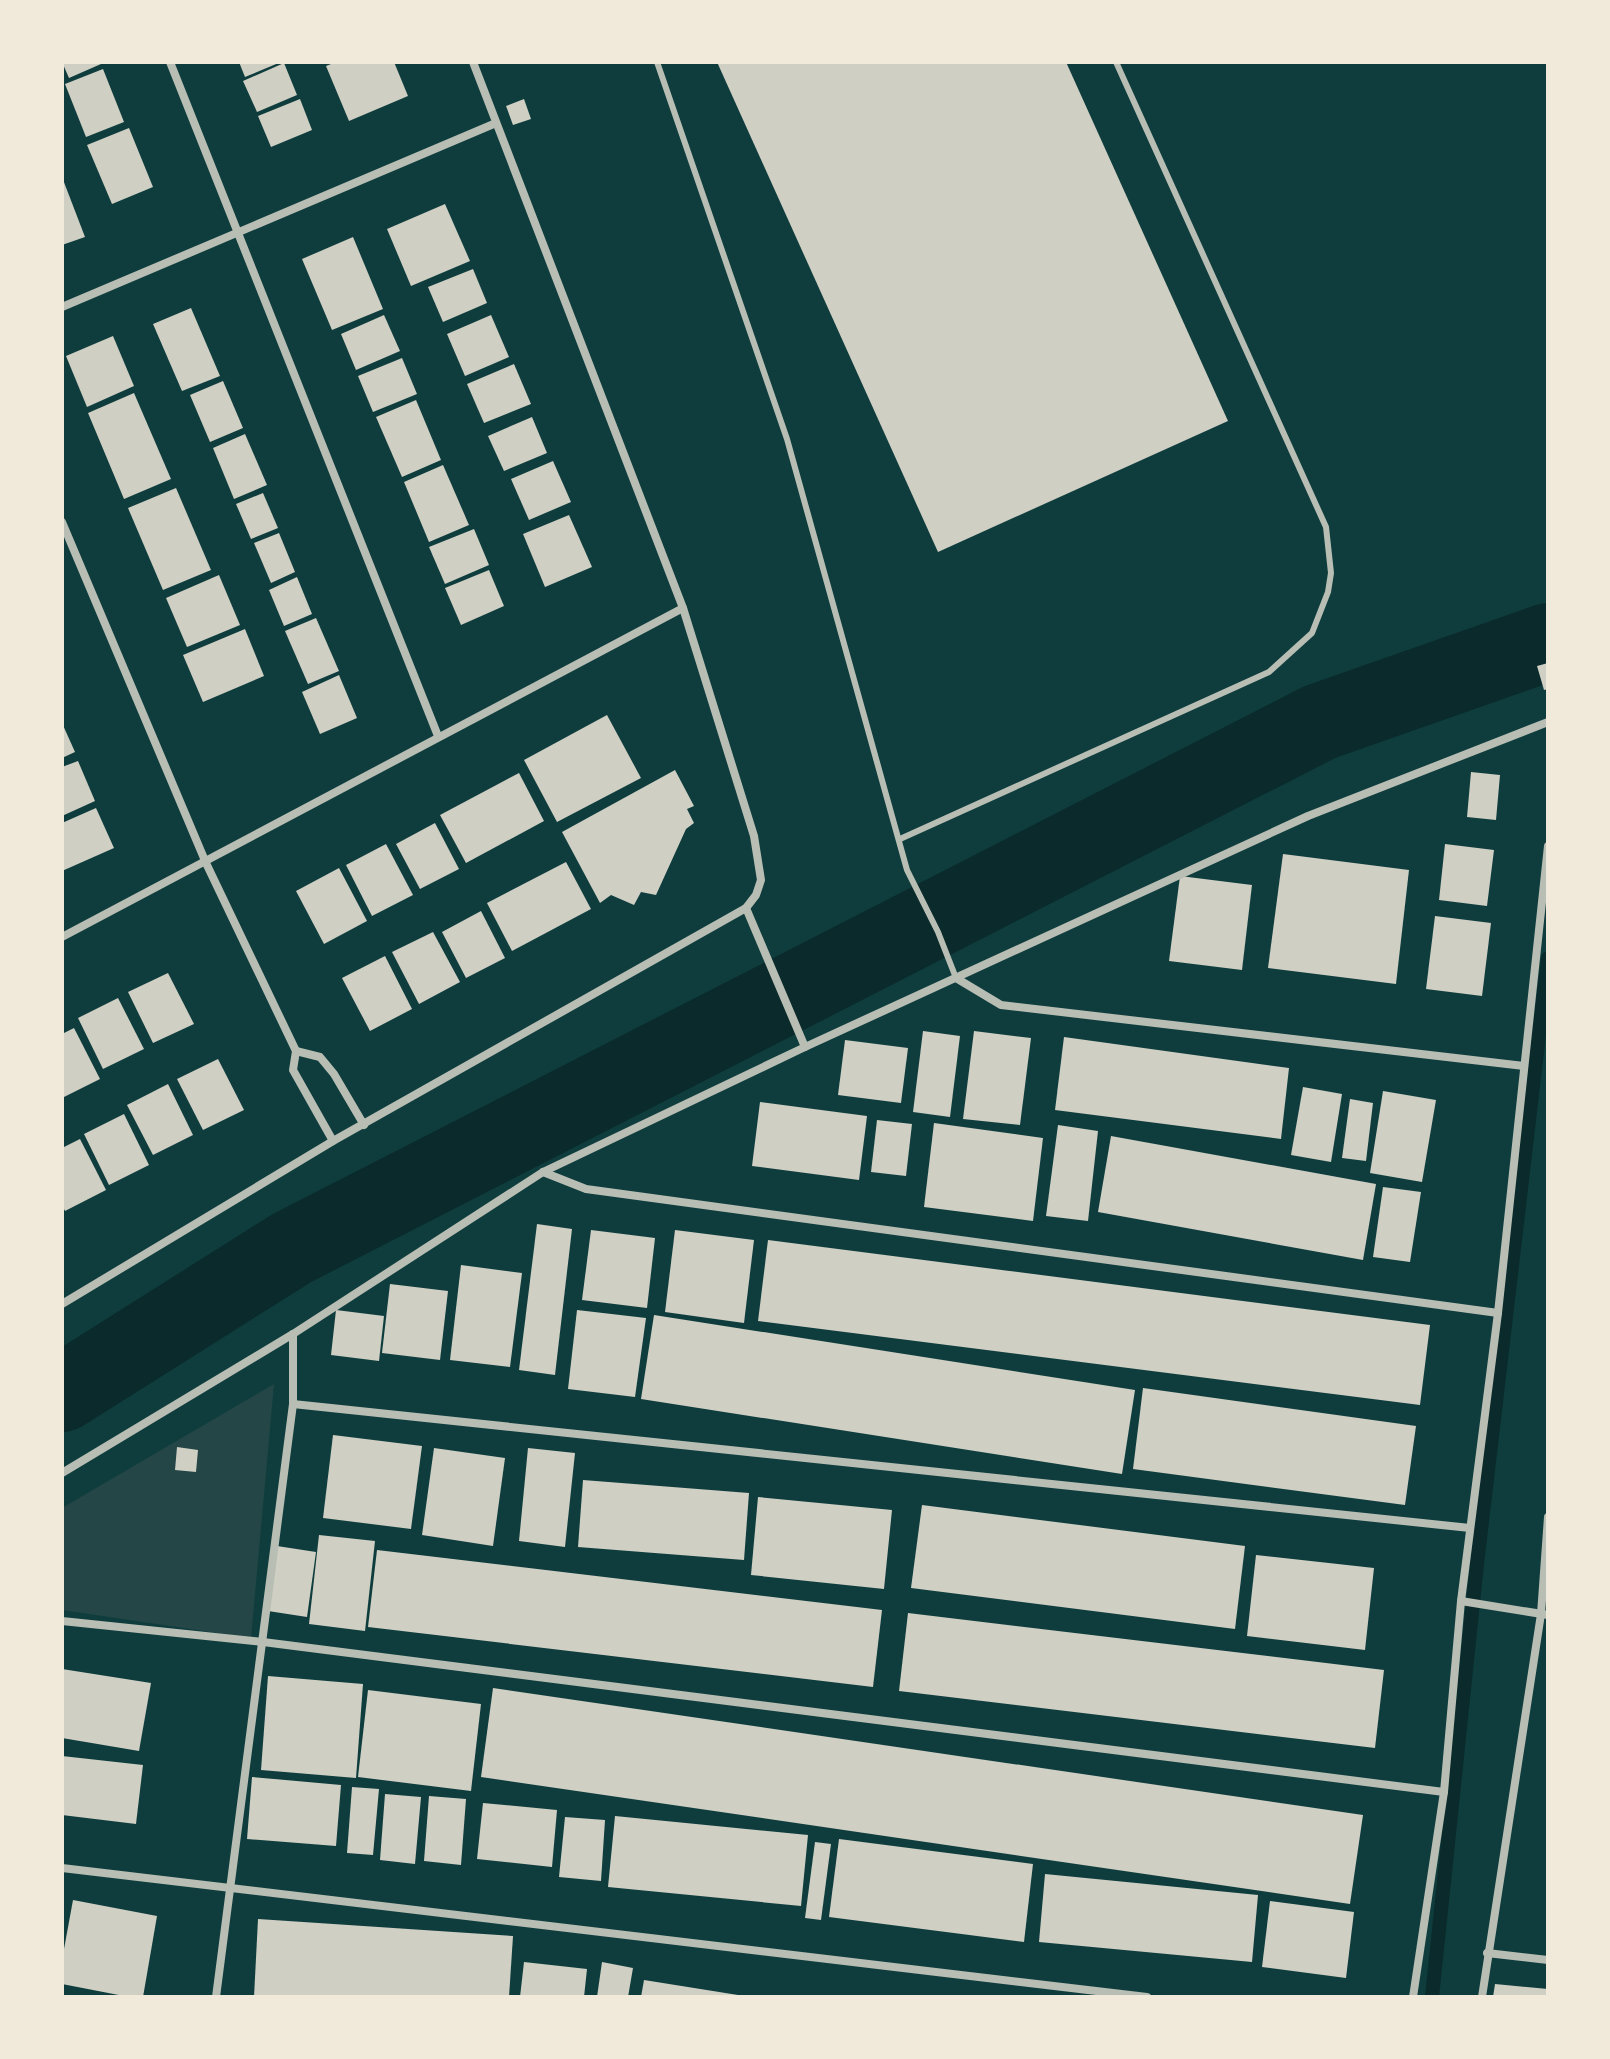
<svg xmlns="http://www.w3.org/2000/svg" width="1610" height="2059" font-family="Rubik,sans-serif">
  <rect width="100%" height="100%" fill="#0f3d3e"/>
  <path fill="#244646" d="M 274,1384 L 251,1638 L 62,1610 L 62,1508 Z"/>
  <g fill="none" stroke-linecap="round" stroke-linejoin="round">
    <path stroke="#0a2a2b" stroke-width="14" d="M 1432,1997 L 1477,1564 L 1548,958"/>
    <path stroke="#0a2a2b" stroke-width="78" d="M 62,1393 L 292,1248 L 1320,722 L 1548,642"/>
  </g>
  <g fill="#cfcfc3">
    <path d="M 62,62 L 100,62 L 101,64 L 69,78 Z"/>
    <path d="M 239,62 L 281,62 L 245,77 Z"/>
    <path d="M 336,62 L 394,62 L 408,96 L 349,121 L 326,66 Z"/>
    <path d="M 717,62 L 1066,62 L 1228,421 L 938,552 Z"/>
    <path d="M 284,63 L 297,95 L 257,112 L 243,81 Z"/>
    <path d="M 103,69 L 124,122 L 86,137 L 65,84 Z"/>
    <path d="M 300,99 L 312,130 L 271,147 L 258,116 Z"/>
    <path d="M 524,99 L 531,119 L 513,125 L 506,106 Z"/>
    <path d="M 129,128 L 153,187 L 112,204 L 87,145 Z"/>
    <path d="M 62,177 L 85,237 L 62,245 Z"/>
    <path d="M 445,204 L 470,261 L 411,286 L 387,229 Z"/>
    <path d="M 353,237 L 383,309 L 332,330 L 302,259 Z"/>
    <path d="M 473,269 L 487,303 L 443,322 L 428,287 Z"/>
    <path d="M 191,308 L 220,376 L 182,391 L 153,324 Z"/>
    <path d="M 384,315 L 400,351 L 356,370 L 341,334 Z"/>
    <path d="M 491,315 L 509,357 L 465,376 L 447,334 Z"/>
    <path d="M 113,336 L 134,386 L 87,407 L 66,356 Z"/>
    <path d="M 402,358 L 417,394 L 373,412 L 358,376 Z"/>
    <path d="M 514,364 L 531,404 L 484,423 L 467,384 Z"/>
    <path d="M 223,381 L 243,428 L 210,442 L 190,395 Z"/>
    <path d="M 134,393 L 171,479 L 124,499 L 88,413 Z"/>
    <path d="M 416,400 L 441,460 L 402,477 L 376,417 Z"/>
    <path d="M 532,417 L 547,453 L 504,471 L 488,436 Z"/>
    <path d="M 245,434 L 267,485 L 234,499 L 213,448 Z"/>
    <path d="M 553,461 L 571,502 L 529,520 L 511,479 Z"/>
    <path d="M 443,465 L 469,525 L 429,542 L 404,482 Z"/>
    <path d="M 176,488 L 211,570 L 163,590 L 128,508 Z"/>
    <path d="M 263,493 L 278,528 L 251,539 L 236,504 Z"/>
    <path d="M 569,515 L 592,567 L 545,587 L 523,534 Z"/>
    <path d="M 474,529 L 489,565 L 445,584 L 429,547 Z"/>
    <path d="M 279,533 L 295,572 L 271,583 L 254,543 Z"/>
    <path d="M 489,570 L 504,606 L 461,625 L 445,588 Z"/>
    <path d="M 219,575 L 240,625 L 187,647 L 166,598 Z"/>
    <path d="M 297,577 L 312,614 L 284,626 L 269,590 Z"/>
    <path d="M 316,618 L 339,671 L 308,684 L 285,631 Z"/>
    <path d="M 245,629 L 264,676 L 203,702 L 183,655 Z"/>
    <path d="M 1548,663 L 1548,689 L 1544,690 L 1537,666 Z"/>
    <path d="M 339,675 L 357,718 L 320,734 L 302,692 Z"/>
    <path d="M 607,715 L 641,778 L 557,822 L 524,760 Z"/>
    <path d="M 62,723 L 75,752 L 62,758 Z"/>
    <path d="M 78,761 L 95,801 L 62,816 L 62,767 Z"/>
    <path d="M 675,770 L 694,806 L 687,809 L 694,823 L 686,829 L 656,895 L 641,892 L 634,905 L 611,895 L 600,903 L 562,832 Z"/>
    <path d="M 1471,772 L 1500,775 L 1496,820 L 1467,817 Z"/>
    <path d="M 519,773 L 544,821 L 466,863 L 440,815 Z"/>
    <path d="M 96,808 L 114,848 L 62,871 L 62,823 Z"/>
    <path d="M 435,823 L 459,869 L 420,889 L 396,844 Z"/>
    <path d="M 386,844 L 413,895 L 372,916 L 346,865 Z"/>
    <path d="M 1445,844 L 1494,850 L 1487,906 L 1439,900 Z"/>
    <path d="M 1283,854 L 1409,870 L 1396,984 L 1268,968 Z"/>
    <path d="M 566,862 L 591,909 L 512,951 L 487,903 Z"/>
    <path d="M 339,868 L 367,921 L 324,944 L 296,891 Z"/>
    <path d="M 1180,876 L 1252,885 L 1242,970 L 1169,961 Z"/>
    <path d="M 481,911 L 505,958 L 466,978 L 442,932 Z"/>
    <path d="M 1435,916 L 1491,923 L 1482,996 L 1426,989 Z"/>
    <path d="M 433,932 L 460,982 L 419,1004 L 392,952 Z"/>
    <path d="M 385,956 L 412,1009 L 370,1031 L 342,978 Z"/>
    <path d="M 168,973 L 194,1024 L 153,1043 L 128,992 Z"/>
    <path d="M 118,998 L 144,1049 L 103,1069 L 78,1018 Z"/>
    <path d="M 74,1028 L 100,1079 L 62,1098 L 62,1034 Z"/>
    <path d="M 923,1031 L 960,1036 L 950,1117 L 913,1112 Z"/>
    <path d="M 974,1031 L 1031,1038 L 1020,1125 L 963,1119 Z"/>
    <path d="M 1064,1037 L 1289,1068 L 1281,1139 L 1055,1110 Z"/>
    <path d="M 845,1040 L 908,1048 L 901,1103 L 838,1095 Z"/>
    <path d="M 218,1059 L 244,1110 L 203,1130 L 177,1079 Z"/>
    <path d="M 168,1084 L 193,1135 L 153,1155 L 127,1105 Z"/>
    <path d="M 1303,1087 L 1342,1094 L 1331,1162 L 1291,1155 Z"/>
    <path d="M 1383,1091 L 1436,1100 L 1422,1182 L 1370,1173 Z"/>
    <path d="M 1350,1099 L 1373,1103 L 1366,1161 L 1342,1158 Z"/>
    <path d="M 760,1102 L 867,1116 L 859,1180 L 752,1166 Z"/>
    <path d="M 124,1114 L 149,1165 L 109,1185 L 84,1134 Z"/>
    <path d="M 877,1120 L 912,1124 L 906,1176 L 871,1172 Z"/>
    <path d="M 934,1123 L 1043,1138 L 1033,1221 L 924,1207 Z"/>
    <path d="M 1058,1125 L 1098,1131 L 1088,1221 L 1046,1216 Z"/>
    <path d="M 1111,1136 L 1376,1184 L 1363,1260 L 1098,1212 Z"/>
    <path d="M 80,1139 L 106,1190 L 65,1211 L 62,1205 L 62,1148 Z"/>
    <path d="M 1383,1187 L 1421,1192 L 1410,1262 L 1373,1257 Z"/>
    <path d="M 537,1224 L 572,1229 L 555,1375 L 519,1370 Z"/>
    <path d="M 591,1230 L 655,1238 L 647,1308 L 582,1300 Z"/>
    <path d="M 675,1230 L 754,1240 L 744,1323 L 665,1312 Z"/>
    <path d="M 768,1240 L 1430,1325 L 1420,1405 L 758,1321 Z"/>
    <path d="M 461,1265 L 522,1273 L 510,1367 L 450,1360 Z"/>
    <path d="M 390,1284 L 448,1291 L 440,1360 L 382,1353 Z"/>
    <path d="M 336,1310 L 384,1316 L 379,1361 L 331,1355 Z"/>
    <path d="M 577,1310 L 646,1318 L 635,1397 L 568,1389 Z"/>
    <path d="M 654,1315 L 1135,1390 L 1122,1474 L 641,1399 Z"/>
    <path d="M 1143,1388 L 1416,1426 L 1405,1505 L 1133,1469 Z"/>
    <path d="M 333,1435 L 422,1446 L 411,1529 L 323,1518 Z"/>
    <path d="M 177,1447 L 198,1450 L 196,1472 L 175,1470 Z"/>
    <path d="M 434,1448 L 505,1458 L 493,1546 L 422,1535 Z"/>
    <path d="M 528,1448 L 575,1453 L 565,1547 L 519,1541 Z"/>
    <path d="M 583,1480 L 749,1493 L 744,1560 L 578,1547 Z"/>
    <path d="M 758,1497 L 892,1510 L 884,1589 L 751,1575 Z"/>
    <path d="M 922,1505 L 1245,1546 L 1235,1629 L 911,1588 Z"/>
    <path d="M 319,1535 L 375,1541 L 365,1631 L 309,1624 Z"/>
    <path d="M 277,1546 L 316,1552 L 307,1617 L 268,1611 Z"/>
    <path d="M 377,1550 L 882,1610 L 873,1687 L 368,1627 Z"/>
    <path d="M 1256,1555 L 1374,1568 L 1365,1650 L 1247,1636 Z"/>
    <path d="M 908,1613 L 1384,1670 L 1375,1748 L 899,1691 Z"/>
    <path d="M 62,1669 L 151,1683 L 139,1751 L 62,1738 Z"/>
    <path d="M 268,1676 L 363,1684 L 356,1778 L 261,1770 Z"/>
    <path d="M 493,1688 L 1363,1815 L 1350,1904 L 481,1777 Z"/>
    <path d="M 368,1690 L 481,1704 L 471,1791 L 358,1777 Z"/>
    <path d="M 62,1756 L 143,1765 L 136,1824 L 62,1815 Z"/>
    <path d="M 252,1777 L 341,1785 L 336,1846 L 247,1839 Z"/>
    <path d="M 352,1787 L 379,1789 L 373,1855 L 347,1853 Z"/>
    <path d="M 385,1794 L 421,1797 L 415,1864 L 380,1860 Z"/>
    <path d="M 429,1796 L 466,1799 L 461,1865 L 424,1861 Z"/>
    <path d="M 483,1803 L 557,1810 L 552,1867 L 477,1859 Z"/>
    <path d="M 615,1816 L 808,1835 L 801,1906 L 608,1887 Z"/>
    <path d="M 565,1817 L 605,1820 L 601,1881 L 559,1877 Z"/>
    <path d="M 839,1839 L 1033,1864 L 1024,1942 L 829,1917 Z"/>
    <path d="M 815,1842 L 831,1844 L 821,1920 L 805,1918 Z"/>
    <path d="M 1045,1874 L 1258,1895 L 1252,1962 L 1039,1942 Z"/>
    <path d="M 73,1900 L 157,1916 L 143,1997 L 129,1997 L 62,1984 L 62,1960 Z"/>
    <path d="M 1270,1901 L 1354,1912 L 1346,1978 L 1262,1967 Z"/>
    <path d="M 258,1919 L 513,1936 L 509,1997 L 254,1997 Z"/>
    <path d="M 524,1962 L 587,1969 L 584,1997 L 520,1997 Z"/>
    <path d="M 602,1962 L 633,1968 L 628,1997 L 597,1997 Z"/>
    <path d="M 644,1980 L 738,1995 L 737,1997 L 641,1997 Z"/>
    <path d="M 1495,1984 L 1548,1989 L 1548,1997 L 1493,1997 Z"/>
  </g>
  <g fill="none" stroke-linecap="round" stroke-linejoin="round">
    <g stroke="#b8beb3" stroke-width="6">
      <path d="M 657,62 L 787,439 L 907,870 L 938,932 L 956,978"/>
      <path d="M 900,839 L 1269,672 L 1312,633 L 1328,592 L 1331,573 L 1326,527 L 1116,62"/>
    </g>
    <g stroke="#b8beb3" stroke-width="8">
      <path d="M 170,62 L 438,736"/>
      <path d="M 62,307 L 496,123"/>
      <path d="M 62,522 L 206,863 L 296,1051 L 293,1070 L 333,1141"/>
      <path d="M 746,908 L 805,1047"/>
      <path d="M 62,937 L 683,608"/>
      <path d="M 956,978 L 1001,1005 L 1524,1066"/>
      <path d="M 296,1051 L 320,1057 L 334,1074 L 364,1125"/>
      <path d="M 543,1172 L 586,1189 L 1498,1313"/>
      <path d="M 62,1304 L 333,1141 L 746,908 L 756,895 L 761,880 L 754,836 L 683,608 L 473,62"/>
      <path d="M 293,1404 L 1470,1528"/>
      <path d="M 62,1473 L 293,1334 L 543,1172 L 805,1047 L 1308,816 L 1548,722"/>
      <path d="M 1461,1601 L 1548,1615"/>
      <path d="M 62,1621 L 263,1642 L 1444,1792"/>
      <path d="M 62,1868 L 1147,1997"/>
      <path d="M 1487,1953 L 1548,1960"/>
      <path d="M 216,1997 L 293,1404 L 293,1334"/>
      <path d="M 1413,1997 L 1444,1792 L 1461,1601 L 1498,1313 L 1548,846"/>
      <path d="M 1482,1997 L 1541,1614 L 1548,1517"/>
    </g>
  </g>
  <rect width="1610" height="2059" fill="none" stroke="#f1e9da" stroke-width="128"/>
</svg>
